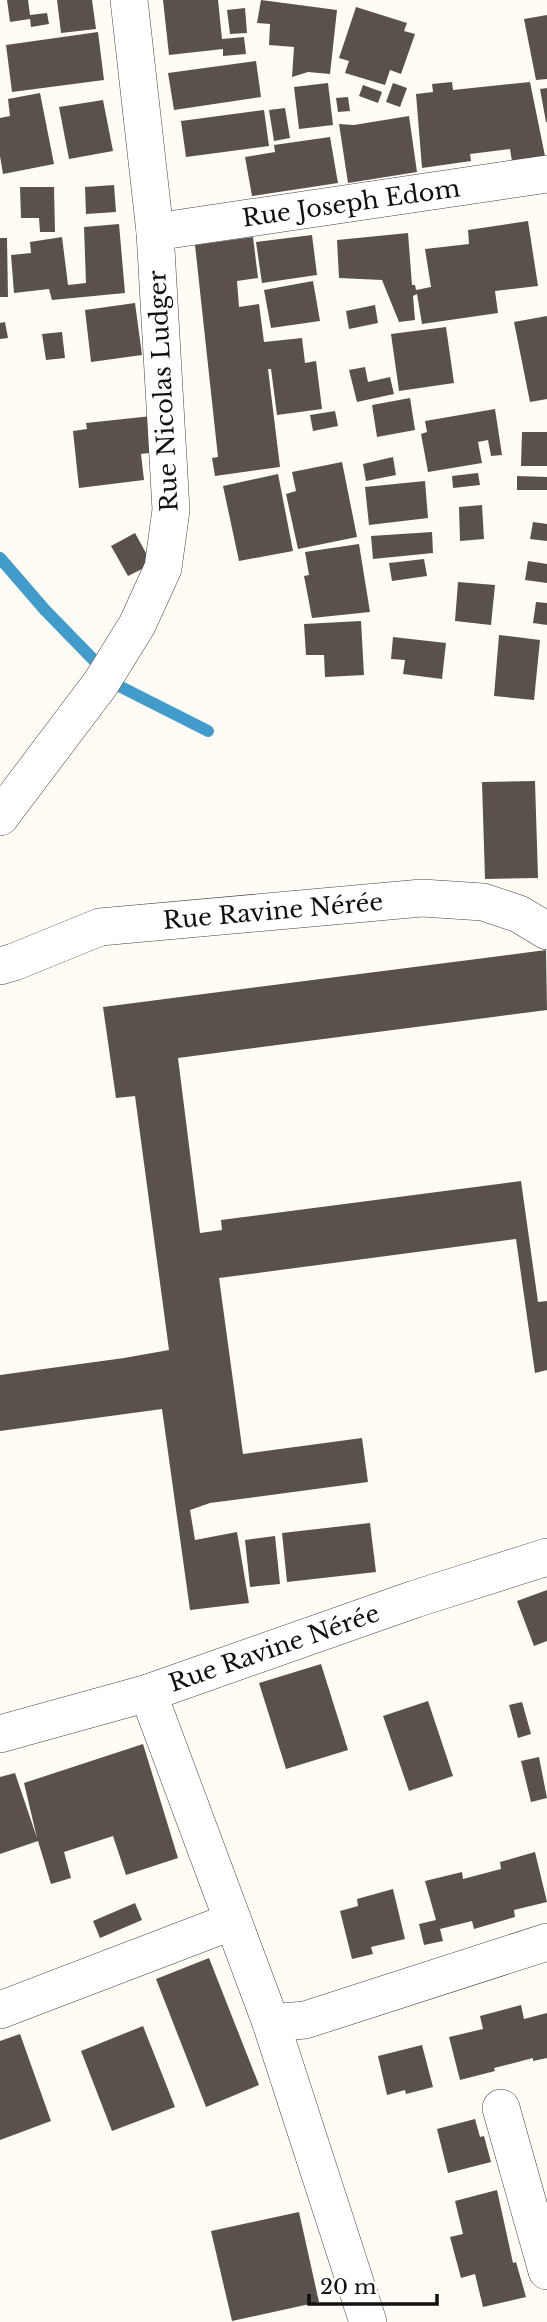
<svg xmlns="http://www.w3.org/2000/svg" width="547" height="2322" font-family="'Libre Baskerville',serif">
  <rect width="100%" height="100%" fill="#fffcf5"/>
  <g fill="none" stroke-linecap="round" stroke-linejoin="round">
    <path stroke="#419ccc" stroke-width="12" d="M 0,558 L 45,610 L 119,686 L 208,731"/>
  </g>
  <g fill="#5a514d">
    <path d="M 7,0 L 28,0 L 30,15 L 47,13 L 49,24 L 31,27 L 30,19 L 10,22 Z"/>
    <path d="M 57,0 L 92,0 L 96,29 L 61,33 Z"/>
    <path d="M 163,0 L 218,0 L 222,39 L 244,37 L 246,54 L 223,56 L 223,49 L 169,55 Z"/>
    <path d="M 261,0 L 337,10 L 330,74 L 308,72 L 292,77 L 294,47 L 269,45 L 270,24 L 257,23 Z"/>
    <path d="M 356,7 L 407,23 L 404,31 L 415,34 L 401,74 L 390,70 L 385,85 L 345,73 L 349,61 L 339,58 Z"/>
    <path d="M 245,8 L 247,33 L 230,34 L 227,10 Z"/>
    <path d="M 547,15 L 547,79 L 536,80 L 524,19 Z"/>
    <path d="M 98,32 L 104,80 L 12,92 L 6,45 Z"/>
    <path d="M 256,61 L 261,97 L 174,110 L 168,73 Z"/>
    <path d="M 452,82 L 453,90 L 530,82 L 547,166 L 514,174 L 510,149 L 470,154 L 471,161 L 422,168 L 416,94 L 433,92 L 432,84 Z"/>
    <path d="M 328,83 L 333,125 L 299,129 L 294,87 Z"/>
    <path d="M 393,83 L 407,88 L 400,107 L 386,102 Z"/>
    <path d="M 363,85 L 382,92 L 378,103 L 359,96 Z"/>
    <path d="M 547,88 L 547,122 L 546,122 L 540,89 Z"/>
    <path d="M 40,93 L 54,164 L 3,174 L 0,156 L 0,118 L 10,116 L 8,99 Z"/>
    <path d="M 348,97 L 350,111 L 338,112 L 336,98 Z"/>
    <path d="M 103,100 L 113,151 L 69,159 L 59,107 Z"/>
    <path d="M 285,108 L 290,138 L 274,141 L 269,110 Z"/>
    <path d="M 264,110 L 269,146 L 186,157 L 181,121 Z"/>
    <path d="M 409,116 L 417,172 L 348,183 L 339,124 L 354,125 Z"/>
    <path d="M 330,137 L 338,183 L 252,196 L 245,157 L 275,152 L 274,145 Z"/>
    <path d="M 114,185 L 116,212 L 86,214 L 85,187 Z"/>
    <path d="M 20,187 L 54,187 L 55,232 L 40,232 L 39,218 L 21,218 Z"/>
    <path d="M 528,221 L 538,286 L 495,291 L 498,313 L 422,324 L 417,294 L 413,296 L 415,320 L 399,322 L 382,280 L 339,278 L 337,240 L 408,233 L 412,285 L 415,285 L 416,290 L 431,287 L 425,249 L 469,244 L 468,230 Z"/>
    <path d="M 119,224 L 125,293 L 52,300 L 49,289 L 14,293 L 11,255 L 31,253 L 30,242 L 62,237 L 68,285 L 86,283 L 84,227 Z"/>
    <path d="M 312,235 L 317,275 L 262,283 L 256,242 Z"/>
    <path d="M 253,237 L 258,278 L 237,281 L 239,307 L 259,304 L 264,342 L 302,338 L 305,363 L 316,361 L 322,409 L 277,415 L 271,369 L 268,369 L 280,467 L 215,476 L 212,458 L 218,457 L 195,245 Z"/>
    <path d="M 0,238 L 7,238 L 8,297 L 0,297 Z"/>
    <path d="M 313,281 L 320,321 L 271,328 L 264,290 Z"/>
    <path d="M 135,303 L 142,355 L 91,362 L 85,310 Z"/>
    <path d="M 375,305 L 378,323 L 349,329 L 346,311 Z"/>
    <path d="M 547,316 L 547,399 L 530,402 L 514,322 Z"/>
    <path d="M 5,322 L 8,338 L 0,339 L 0,323 Z"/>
    <path d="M 446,327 L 454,383 L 399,391 L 391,334 Z"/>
    <path d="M 62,332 L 65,358 L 46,360 L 42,334 Z"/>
    <path d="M 365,367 L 368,382 L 390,377 L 394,394 L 357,402 L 349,370 Z"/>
    <path d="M 410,398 L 415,430 L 377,437 L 372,405 Z"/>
    <path d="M 495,409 L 502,455 L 491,456 L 488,440 L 478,442 L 482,463 L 428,472 L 421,434 L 427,432 L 425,421 Z"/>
    <path d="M 335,411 L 338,426 L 313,431 L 310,415 Z"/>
    <path d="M 152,416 L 156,452 L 141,454 L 144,480 L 79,488 L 73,431 L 87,429 L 86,423 Z"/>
    <path d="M 522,432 L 547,432 L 547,466 L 521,466 Z"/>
    <path d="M 393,457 L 396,475 L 366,481 L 363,464 Z"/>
    <path d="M 342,462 L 357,537 L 298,549 L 286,494 L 296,491 L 292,472 Z"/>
    <path d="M 478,473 L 480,485 L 453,488 L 452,476 Z"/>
    <path d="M 278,474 L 293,551 L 239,561 L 223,486 Z"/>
    <path d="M 517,476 L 547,477 L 547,490 L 517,490 Z"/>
    <path d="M 425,481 L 428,518 L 369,525 L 365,487 Z"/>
    <path d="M 482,505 L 484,539 L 460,541 L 459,507 Z"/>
    <path d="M 533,522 L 547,524 L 547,541 L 530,539 Z"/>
    <path d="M 432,532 L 433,553 L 373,559 L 371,536 Z"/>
    <path d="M 135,533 L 152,564 L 128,576 L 111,546 Z"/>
    <path d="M 359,544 L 370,612 L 312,618 L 304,576 L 309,575 L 305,552 Z"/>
    <path d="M 424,559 L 427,576 L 392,581 L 389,563 Z"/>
    <path d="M 528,561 L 547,564 L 547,583 L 525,580 Z"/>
    <path d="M 458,582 L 495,585 L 491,625 L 455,621 Z"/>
    <path d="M 536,602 L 547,603 L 547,625 L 533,623 Z"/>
    <path d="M 361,621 L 364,675 L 325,677 L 324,655 L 306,655 L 304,624 Z"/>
    <path d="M 499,635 L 540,640 L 534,700 L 494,696 Z"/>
    <path d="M 393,637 L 446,643 L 442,679 L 403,674 L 405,660 L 391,659 Z"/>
    <path d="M 535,781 L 538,878 L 485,879 L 482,782 Z"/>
    <path d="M 546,950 L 547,1010 L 178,1058 L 200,1233 L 222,1230 L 221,1220 L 521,1181 L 538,1302 L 547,1301 L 547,1370 L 535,1373 L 516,1239 L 219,1278 L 243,1454 L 362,1438 L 368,1482 L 210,1503 L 190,1510 L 195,1540 L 237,1532 L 249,1603 L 190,1610 L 162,1409 L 0,1431 L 0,1375 L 124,1358 L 169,1350 L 135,1096 L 116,1098 L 103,1007 Z"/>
    <path d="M 370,1523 L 376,1572 L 287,1582 L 282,1533 Z"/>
    <path d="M 275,1536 L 280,1584 L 250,1587 L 245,1540 Z"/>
    <path d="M 547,1590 L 547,1641 L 534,1646 L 517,1601 Z"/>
    <path d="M 321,1664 L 348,1750 L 286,1769 L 259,1683 Z"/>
    <path d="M 428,1701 L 453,1776 L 409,1791 L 383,1716 Z"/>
    <path d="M 522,1702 L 531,1734 L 518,1738 L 509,1705 Z"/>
    <path d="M 143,1744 L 178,1858 L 126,1875 L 113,1836 L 64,1852 L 71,1878 L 51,1884 L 38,1841 L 0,1854 L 0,1777 L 15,1773 L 37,1838 L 24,1783 Z"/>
    <path d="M 539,1757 L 547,1798 L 531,1802 L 521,1761 Z"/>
    <path d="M 535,1852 L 547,1902 L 514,1910 L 515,1917 L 474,1929 L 472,1921 L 440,1929 L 443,1941 L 424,1945 L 419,1924 L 436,1920 L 425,1881 L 462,1872 L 463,1879 L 501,1869 L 500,1862 Z"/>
    <path d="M 393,1889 L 405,1939 L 371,1947 L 373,1954 L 352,1959 L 340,1911 L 358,1906 L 357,1899 Z"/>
    <path d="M 135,1903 L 142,1920 L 100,1938 L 93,1921 Z"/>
    <path d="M 209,1958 L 259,2085 L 206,2107 L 156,1979 Z"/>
    <path d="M 521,2005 L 524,2019 L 547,2013 L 547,2058 L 533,2061 L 533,2058 L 514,2063 L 494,2068 L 495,2071 L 460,2080 L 449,2037 L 483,2029 L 480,2016 Z"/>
    <path d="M 143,2026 L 175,2107 L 112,2131 L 81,2051 Z"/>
    <path d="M 20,2034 L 51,2121 L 0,2140 L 0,2041 Z"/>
    <path d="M 422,2045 L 433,2087 L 406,2094 L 405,2090 L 387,2095 L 378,2056 Z"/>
    <path d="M 475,2119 L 480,2137 L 484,2136 L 491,2162 L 448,2173 L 437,2129 Z"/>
    <path d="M 497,2190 L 513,2263 L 516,2262 L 526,2297 L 483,2307 L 475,2274 L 461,2278 L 450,2237 L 463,2234 L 455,2201 Z"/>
    <path d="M 299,2212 L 319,2302 L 232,2321 L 211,2231 Z"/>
  </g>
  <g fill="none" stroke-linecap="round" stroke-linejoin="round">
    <g stroke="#444" stroke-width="38">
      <g id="minor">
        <path d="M 155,232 L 547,174"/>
        <path d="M 0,817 L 101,683 L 137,625 L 163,568 L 171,510 L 155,232 L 129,0"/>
        <path d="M 0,966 L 14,962 L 100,927 L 422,898 L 483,902 L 519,914 L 547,931"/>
        <path d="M 148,1693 L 271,2023 L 368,2322"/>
        <path d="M 0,1734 L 148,1693 L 415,1599 L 547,1557"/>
        <path d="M 0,2010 L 233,1921"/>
        <path d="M 271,2023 L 305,2020 L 547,1942"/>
        <path d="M 501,2108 L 547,2271"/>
      </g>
    </g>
    <use href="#minor" stroke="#fff" stroke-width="37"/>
  </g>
  <g text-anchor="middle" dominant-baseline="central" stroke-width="7" stroke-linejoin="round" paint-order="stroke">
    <g font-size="24" fill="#111" stroke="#fff">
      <text transform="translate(351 203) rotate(-8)">Rue Joseph Edom</text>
      <text transform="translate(163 391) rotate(-93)">Rue Nicolas Ludger</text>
      <text transform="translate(273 911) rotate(-5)">Rue Ravine Nérée</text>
      <text transform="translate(274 1648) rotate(-19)">Rue Ravine Nérée</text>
    </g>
  </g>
  <path d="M309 2294v10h128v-10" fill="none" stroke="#111111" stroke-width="3.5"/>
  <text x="320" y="2294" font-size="21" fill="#111111" stroke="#ffffff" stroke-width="5" paint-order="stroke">20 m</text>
</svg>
